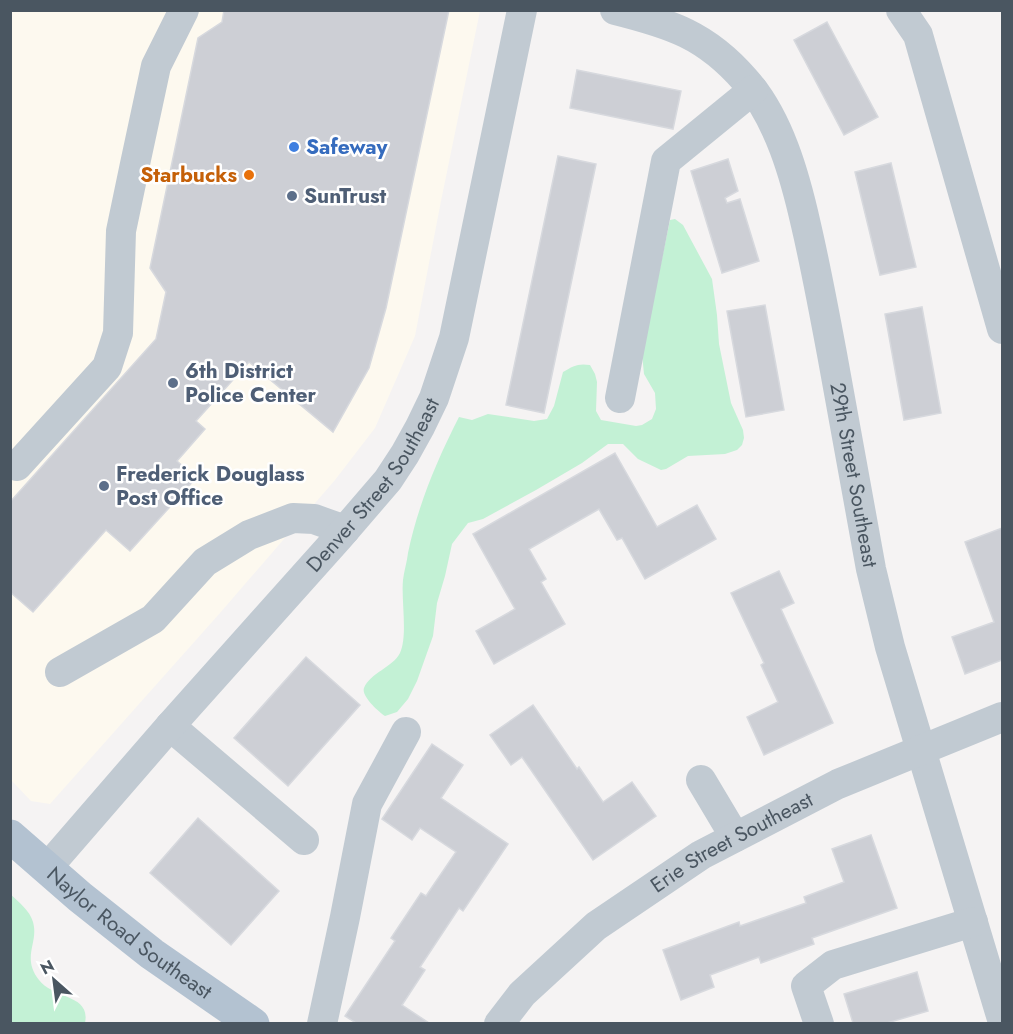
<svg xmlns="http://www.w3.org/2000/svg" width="1013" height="1034" font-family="Jost,sans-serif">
  <rect width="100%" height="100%" fill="#f5f3f3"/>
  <path fill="#fdf9ef" d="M 11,11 L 480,11 L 441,201 L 415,336 L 375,428 L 335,480 L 220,613 L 50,804 L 31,801 L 11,780 Z"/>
  <g fill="#c3f1d5">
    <path d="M 675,219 L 683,225 L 712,279 L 717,315 L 719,344 L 731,403 L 743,430 L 744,438 L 742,445 L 737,450 L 725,454 L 688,456 L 666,469 L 661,470 L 638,459 L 623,444 L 608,444 L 582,463 L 536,490 L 483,519 L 468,523 L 452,544 L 445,576 L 437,603 L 433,636 L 417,681 L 408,699 L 397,712 L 385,716 C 379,712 361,696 364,688 C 370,673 393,667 400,653 C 408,635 401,600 403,580 C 404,571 407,562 408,553 C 418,505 437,460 459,417 L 472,420 L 488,414 L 534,421 L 547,419 L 554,406 L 563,372 C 573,366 578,363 590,365 L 595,374 L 597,382 L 596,411 L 601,420 L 636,426 L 642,425 L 652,419 L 656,409 L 655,393 L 644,374 L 642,354 L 670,220 Z"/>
    <path d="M 10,894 C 19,902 30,911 33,922 C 39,943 21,957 39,980 C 53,999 91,994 85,1023 L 11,1023 Z"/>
  </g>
  <g fill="#cdcfd5" stroke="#d7d9de" stroke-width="1.5">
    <path d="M 224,10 L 449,10 L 386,308 L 369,368 L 333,432 L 249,362 L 196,421 L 205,429 L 177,461 L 196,478 L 130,551 L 106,530 L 33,612 L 10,592 L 10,502 L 156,339 L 166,292 L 150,268 L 198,38 L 222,22 Z"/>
    <path d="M 827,22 L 878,117 L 844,135 L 794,40 Z"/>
    <path d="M 577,70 L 681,91 L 673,129 L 570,108 Z"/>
    <path d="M 558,156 L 596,164 L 544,413 L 506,405 Z"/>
    <path d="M 728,159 L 738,191 L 725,198 L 727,203 L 740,199 L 759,261 L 722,273 L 691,171 Z"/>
    <path d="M 891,163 L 916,267 L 880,275 L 855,172 Z"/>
    <path d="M 765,305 L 784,410 L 746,417 L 727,311 Z"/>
    <path d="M 922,307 L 941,413 L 904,420 L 885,314 Z"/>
    <path d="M 615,453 L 657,527 L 697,505 L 716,539 L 645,579 L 622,538 L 617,540 L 599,509 L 529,549 L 546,579 L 541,582 L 565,624 L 494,664 L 476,631 L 515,609 L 473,534 Z"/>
    <path d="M 1002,528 L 1002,660 L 965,674 L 952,637 L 994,622 L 965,542 Z"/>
    <path d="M 779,571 L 794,603 L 781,609 L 833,723 L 764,755 L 747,717 L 778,702 L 761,665 L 764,663 L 731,593 Z"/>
    <path d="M 306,657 L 360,705 L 288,786 L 234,738 Z"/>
    <path d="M 533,705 L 577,769 L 579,767 L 603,802 L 632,782 L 656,816 L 593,860 L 522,757 L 511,765 L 490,735 Z"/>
    <path d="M 432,744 L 463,765 L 441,798 L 508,844 L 463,911 L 459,908 L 420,967 L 425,970 L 402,1005 L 429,1023 L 356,1023 L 345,1016 L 395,941 L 391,938 L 421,893 L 426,896 L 456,852 L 420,828 L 412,840 L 382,819 Z"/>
    <path d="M 198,818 L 279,891 L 231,945 L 150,873 Z"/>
    <path d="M 871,835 L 897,908 L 812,938 L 814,944 L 761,963 L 759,957 L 710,975 L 714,987 L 681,1000 L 663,950 L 739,922 L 740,926 L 806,903 L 804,897 L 844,882 L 832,849 Z"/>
    <path d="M 917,972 L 928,1011 L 887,1023 L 853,1023 L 844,994 Z"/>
  </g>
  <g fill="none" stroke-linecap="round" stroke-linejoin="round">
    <g stroke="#c1cad2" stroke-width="30">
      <path id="s1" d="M 615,10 C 671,24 706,35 745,80 C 779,118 795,176 806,225 C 816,268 824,311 832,354 C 845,426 858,497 871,569 L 890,647 L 1002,1019"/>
      <path d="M 901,10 L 918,35 L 1002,329"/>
      <path d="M 620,398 L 666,161 L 753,90"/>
      <path d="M 17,466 L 107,367 L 118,333 L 121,231 L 135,164 L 156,66 L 184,10"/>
      <path d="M 60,672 L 153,619 L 205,562 L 249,535 L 293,518 L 314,519 L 345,530"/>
      <path d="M 170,726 L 304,840"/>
      <path d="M 701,780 L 735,837"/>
      <path id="s2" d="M 47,868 L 170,726 L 339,537 L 388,480 L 405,454 L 420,427 L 434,398 L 454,338 L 522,10"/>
      <path d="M 322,1024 L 345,917 L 367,804 L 406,732"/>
      <path id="s3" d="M 499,1024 L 522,994 L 596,926 L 701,855 L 838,784 L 1002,717"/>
      <path d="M 819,1024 L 806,986 L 833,965 L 973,922"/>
    </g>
    <path stroke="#b3c2d1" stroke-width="33" id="s4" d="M 10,836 L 80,897 L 152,954 L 253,1024"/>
  </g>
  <circle fill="#3f7fe0" stroke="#fff" stroke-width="2" cx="294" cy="147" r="6"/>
  <circle fill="#e8710a" stroke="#fff" stroke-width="2" cx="249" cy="175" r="6"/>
  <g fill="#5c6f8a" stroke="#fff" stroke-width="2">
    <circle cx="292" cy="196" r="6"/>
    <circle cx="173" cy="383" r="6"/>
    <circle cx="104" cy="486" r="6"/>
  </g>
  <g text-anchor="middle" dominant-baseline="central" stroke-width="5" stroke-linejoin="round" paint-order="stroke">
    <g font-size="21" font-weight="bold" fill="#366cbe" stroke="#fff" text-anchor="start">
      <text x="306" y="147">Safeway</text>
    </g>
    <g font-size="21" font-weight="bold" fill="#c56008" stroke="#fff" text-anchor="end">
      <text x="237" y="175">Starbucks</text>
    </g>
    <g font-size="21" font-weight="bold" fill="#4e5e75" stroke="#fff" text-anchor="start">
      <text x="304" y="196">SunTrust</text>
      <text x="185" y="371">6th District<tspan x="185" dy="24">Police Center</tspan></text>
      <text x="116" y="474">Frederick Douglass<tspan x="116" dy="24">Post Office</tspan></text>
    </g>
    <g font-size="21" fill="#4a5661" stroke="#fff">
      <text stroke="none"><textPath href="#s1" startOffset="564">29th Street Southeast</textPath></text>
      <text stroke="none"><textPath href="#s2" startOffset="504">Denver Street Southeast</textPath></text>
      <text stroke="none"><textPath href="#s3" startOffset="298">Erie Street Southeast</textPath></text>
      <text stroke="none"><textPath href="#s4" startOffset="154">Naylor Road Southeast</textPath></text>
    </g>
  </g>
  <rect width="1013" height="1034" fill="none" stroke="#4a5661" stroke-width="24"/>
  <g transform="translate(54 980) rotate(332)" stroke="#ffffff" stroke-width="4.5" paint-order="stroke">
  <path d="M0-4.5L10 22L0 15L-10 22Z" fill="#4a5661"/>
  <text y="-9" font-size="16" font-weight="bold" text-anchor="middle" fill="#4a5661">N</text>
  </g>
</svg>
